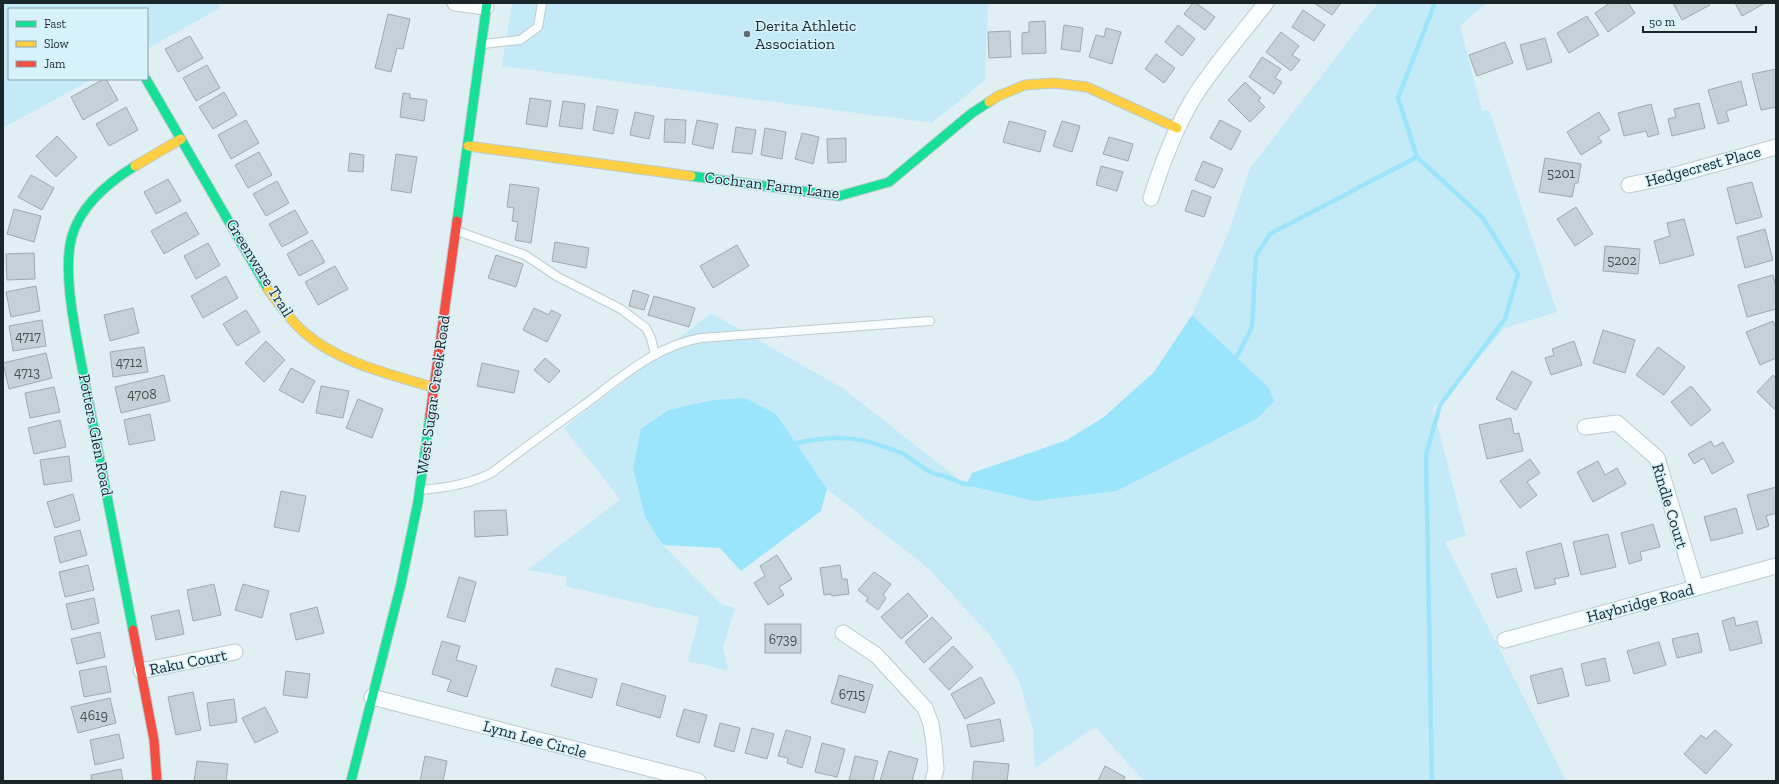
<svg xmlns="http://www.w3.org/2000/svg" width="1779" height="784" font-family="'Zilla Slab',serif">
  <rect width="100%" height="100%" fill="#dfeff4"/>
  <g fill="#c5eaf7">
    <path d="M 3,3 L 218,3 L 220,8 L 147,49 L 147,9 L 9,9 L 9,79 L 92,79 L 3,128 Z"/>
    <path d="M 512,3 L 988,3 L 985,80 L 932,123 L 502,66 Z"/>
    <path d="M 1378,3 L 1487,3 L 1460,26 L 1482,111 L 1489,110 L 1557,312 L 1505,328 L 1433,408 L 1466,536 L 1445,542 L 1566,781 L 1144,781 L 1095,727 L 1035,768 L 1033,730 L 1019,680 L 994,640 L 929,569 L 827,489 L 776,414 L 713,400 L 668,410 L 641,429 L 663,545 L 721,604 L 735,608 L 723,648 L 728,671 L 688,661 L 699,617 L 565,586 L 567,577 L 528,570 L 620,499 L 564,428 L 711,313 L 844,389 L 966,485 L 1034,501 L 1117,491 L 1258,418 L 1274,401 L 1269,388 L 1192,315 L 1228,234 L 1250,168 Z"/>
  </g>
  <g fill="#9ae4fc">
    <path d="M 1192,315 L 1269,388 L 1274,401 L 1258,418 L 1117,491 L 1034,501 L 966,485 L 972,473 L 1067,440 L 1104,417 L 1154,372 Z"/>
    <path d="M 745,398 L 776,414 L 827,489 L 821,511 L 741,571 L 720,548 L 663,545 L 645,517 L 633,468 L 641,429 L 668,410 L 713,400 Z"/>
  </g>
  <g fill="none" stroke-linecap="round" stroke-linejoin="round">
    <g stroke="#9ae4fc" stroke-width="4.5">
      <path d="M 1235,362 L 1236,358 L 1252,327 L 1256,256 L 1270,234 L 1417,157"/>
      <path d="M 792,445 C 801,441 811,440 821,439 C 852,435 873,442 901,453 C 912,458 921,468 932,473 C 937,475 942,475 947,477 C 956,480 963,486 972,484"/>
      <path d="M 1432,781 L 1426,455 L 1440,405 L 1505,319 L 1518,274 L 1483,218 L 1417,157 L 1398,98 L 1435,3"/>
    </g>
  </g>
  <g fill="#c5d1d6" stroke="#9da9ae">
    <path d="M 1193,3 L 1196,3 L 1215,17 L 1205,30 L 1184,14 Z"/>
    <path d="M 1314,3 L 1341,3 L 1332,15 Z"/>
    <path d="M 1610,3 L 1628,3 L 1635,13 L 1608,32 L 1595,13 Z"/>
    <path d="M 1673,3 L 1709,3 L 1710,5 L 1682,20 Z"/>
    <path d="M 1735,3 L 1765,3 L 1742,16 Z"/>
    <path d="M 1303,10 L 1325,25 L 1314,41 L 1292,27 Z"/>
    <path d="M 388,14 L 410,19 L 403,49 L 397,48 L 391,72 L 375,68 Z"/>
    <path d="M 1587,16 L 1599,35 L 1569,53 L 1557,33 Z"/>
    <path d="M 1045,21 L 1046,53 L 1022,54 L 1022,33 L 1029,32 L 1029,22 Z"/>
    <path d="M 1064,25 L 1083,28 L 1080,52 L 1061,49 Z"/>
    <path d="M 1178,25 L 1195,39 L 1182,56 L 1165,42 Z"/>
    <path d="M 1106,28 L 1121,32 L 1112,64 L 1089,57 L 1096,35 L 1104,37 Z"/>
    <path d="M 1010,31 L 1011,57 L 989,58 L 988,32 Z"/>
    <path d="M 1281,32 L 1299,46 L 1292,55 L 1300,60 L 1291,71 L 1266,52 Z"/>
    <path d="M 190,36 L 203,58 L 178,72 L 165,49 Z"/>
    <path d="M 1545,38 L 1552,62 L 1527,70 L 1520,45 Z"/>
    <path d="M 1505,42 L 1513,63 L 1477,76 L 1469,55 Z"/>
    <path d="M 1156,54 L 1175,68 L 1164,83 L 1145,69 Z"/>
    <path d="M 1262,57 L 1281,69 L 1275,78 L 1282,82 L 1274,94 L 1249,77 Z"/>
    <path d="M 207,65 L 220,88 L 196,101 L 183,78 Z"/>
    <path d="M 1776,69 L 1776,107 L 1761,110 L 1752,74 Z"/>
    <path d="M 104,79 L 106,79 L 118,100 L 83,120 L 71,97 Z"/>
    <path d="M 1741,81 L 1747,105 L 1726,111 L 1729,121 L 1718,124 L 1708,90 Z"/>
    <path d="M 1245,82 L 1261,98 L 1258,100 L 1265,107 L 1250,122 L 1228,100 Z"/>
    <path d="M 224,92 L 237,115 L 213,129 L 199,107 Z"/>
    <path d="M 403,93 L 410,94 L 410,98 L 427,100 L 424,121 L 400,117 Z"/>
    <path d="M 530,98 L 551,101 L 547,127 L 526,124 Z"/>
    <path d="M 563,101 L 585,104 L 582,129 L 559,126 Z"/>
    <path d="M 1699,103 L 1705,128 L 1672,136 L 1668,119 L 1676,117 L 1674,109 Z"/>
    <path d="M 1651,104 L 1659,134 L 1648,137 L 1646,131 L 1624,136 L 1618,113 Z"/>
    <path d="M 597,106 L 618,110 L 613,134 L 593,130 Z"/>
    <path d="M 126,107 L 138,130 L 109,146 L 96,124 Z"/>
    <path d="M 635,112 L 654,116 L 649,139 L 630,135 Z"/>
    <path d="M 1599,112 L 1610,130 L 1598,137 L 1602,142 L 1581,155 L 1567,132 Z"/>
    <path d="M 665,119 L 686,120 L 685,143 L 664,142 Z"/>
    <path d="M 246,120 L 259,143 L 231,159 L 218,135 Z"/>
    <path d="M 697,120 L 718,124 L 713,149 L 692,144 Z"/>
    <path d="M 1220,120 L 1241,131 L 1231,150 L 1210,138 Z"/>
    <path d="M 1009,121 L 1046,131 L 1040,152 L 1003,142 Z"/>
    <path d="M 1062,121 L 1080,126 L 1072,152 L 1053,146 Z"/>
    <path d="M 736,127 L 756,130 L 752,154 L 732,152 Z"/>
    <path d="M 765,128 L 786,132 L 782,159 L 761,155 Z"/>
    <path d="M 802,133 L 819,137 L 813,164 L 795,159 Z"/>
    <path d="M 57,136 L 77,157 L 56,177 L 36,156 Z"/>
    <path d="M 1109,137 L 1133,144 L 1128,161 L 1103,154 Z"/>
    <path d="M 846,138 L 846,162 L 828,163 L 827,139 Z"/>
    <path d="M 259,152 L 272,175 L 248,188 L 235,165 Z"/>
    <path d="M 350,153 L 364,155 L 363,172 L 348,171 Z"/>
    <path d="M 396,154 L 417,157 L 411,193 L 391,190 Z"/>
    <path d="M 1545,158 L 1581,164 L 1578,183 L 1575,183 L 1572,197 L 1539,192 Z"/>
    <path d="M 1203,161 L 1223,169 L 1214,188 L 1195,180 Z"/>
    <path d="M 1101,166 L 1123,172 L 1117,191 L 1096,185 Z"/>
    <path d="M 31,175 L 54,188 L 42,210 L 18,197 Z"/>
    <path d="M 168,179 L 181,201 L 156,214 L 144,192 Z"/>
    <path d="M 277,181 L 289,203 L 266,216 L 253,194 Z"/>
    <path d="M 1752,182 L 1762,217 L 1736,224 L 1727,188 Z"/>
    <path d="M 510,184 L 539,188 L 531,243 L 515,240 L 518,222 L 512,221 L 514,208 L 507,207 Z"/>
    <path d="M 1192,190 L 1211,197 L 1204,217 L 1185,211 Z"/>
    <path d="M 1576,207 L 1593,234 L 1575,246 L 1557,219 Z"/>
    <path d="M 14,209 L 41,216 L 34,242 L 7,234 Z"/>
    <path d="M 295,210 L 308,233 L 282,247 L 269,224 Z"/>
    <path d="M 186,212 L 199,234 L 164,254 L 151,231 Z"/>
    <path d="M 1684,219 L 1694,255 L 1660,264 L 1654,241 L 1670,236 L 1667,223 Z"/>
    <path d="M 1765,229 L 1773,260 L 1745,268 L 1737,237 Z"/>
    <path d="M 312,240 L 325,262 L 299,276 L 287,254 Z"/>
    <path d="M 555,242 L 589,248 L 586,268 L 552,261 Z"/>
    <path d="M 208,243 L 220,265 L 196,279 L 184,256 Z"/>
    <path d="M 737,245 L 749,266 L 713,288 L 700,266 Z"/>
    <path d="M 1605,246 L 1640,249 L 1638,274 L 1603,271 Z"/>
    <path d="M 34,253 L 35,279 L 7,280 L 6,254 Z"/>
    <path d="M 496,255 L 523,264 L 516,287 L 488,278 Z"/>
    <path d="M 335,266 L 348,289 L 318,305 L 305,282 Z"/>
    <path d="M 1773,275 L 1776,287 L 1776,309 L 1747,317 L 1738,285 Z"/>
    <path d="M 226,276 L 238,298 L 203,318 L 191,296 Z"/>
    <path d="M 36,286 L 40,311 L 11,317 L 6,292 Z"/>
    <path d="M 633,290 L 649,295 L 644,310 L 629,306 Z"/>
    <path d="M 654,296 L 695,308 L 689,327 L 648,315 Z"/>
    <path d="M 133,308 L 139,333 L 110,341 L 104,315 Z"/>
    <path d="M 534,308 L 549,315 L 551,310 L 561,315 L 547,342 L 523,330 Z"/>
    <path d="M 246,310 L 260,332 L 237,346 L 223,324 Z"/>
    <path d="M 42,320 L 46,346 L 13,351 L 9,326 Z"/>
    <path d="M 1773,321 L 1776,329 L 1776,358 L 1760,365 L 1746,332 Z"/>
    <path d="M 1603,330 L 1635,340 L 1625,373 L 1593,363 Z"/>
    <path d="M 266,341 L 285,360 L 264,382 L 245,363 Z"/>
    <path d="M 1574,341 L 1582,365 L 1551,375 L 1545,358 L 1554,355 L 1552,349 Z"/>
    <path d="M 144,347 L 148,372 L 113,377 L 110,352 Z"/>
    <path d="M 1658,347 L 1685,367 L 1664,395 L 1636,375 Z"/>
    <path d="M 46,353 L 52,378 L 9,389 L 3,363 Z"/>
    <path d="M 545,358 L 560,371 L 549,383 L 534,370 Z"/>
    <path d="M 482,363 L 519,371 L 514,393 L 477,386 Z"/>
    <path d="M 291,368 L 315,381 L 303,403 L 279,390 Z"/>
    <path d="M 1512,371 L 1532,382 L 1516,410 L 1496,399 Z"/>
    <path d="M 164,375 L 170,401 L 121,413 L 115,387 Z"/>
    <path d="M 1773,375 L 1776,378 L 1776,411 L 1757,392 Z"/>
    <path d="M 321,386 L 349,391 L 343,418 L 316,413 Z"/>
    <path d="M 1691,386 L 1711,410 L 1691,426 L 1671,402 Z"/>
    <path d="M 54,387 L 60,412 L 30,418 L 25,393 Z"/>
    <path d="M 358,399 L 383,409 L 372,438 L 346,428 Z"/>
    <path d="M 150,414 L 155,440 L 129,445 L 124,420 Z"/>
    <path d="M 1511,418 L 1514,434 L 1519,433 L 1523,451 L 1487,459 L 1479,425 Z"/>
    <path d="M 60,420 L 66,447 L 34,454 L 28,428 Z"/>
    <path d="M 1711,441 L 1714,447 L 1723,442 L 1734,462 L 1712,474 L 1704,458 L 1694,464 L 1688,454 Z"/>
    <path d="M 69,456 L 72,481 L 44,485 L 40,460 Z"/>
    <path d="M 1530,459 L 1540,473 L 1527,482 L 1537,495 L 1520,508 L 1500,481 Z"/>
    <path d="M 1598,461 L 1605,475 L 1617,468 L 1626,484 L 1593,502 L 1577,472 Z"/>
    <path d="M 1776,487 L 1776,513 L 1766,516 L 1769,526 L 1757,530 L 1747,495 Z"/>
    <path d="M 281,491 L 306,496 L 299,532 L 274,527 Z"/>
    <path d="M 73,494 L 80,520 L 55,528 L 47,502 Z"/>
    <path d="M 1736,508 L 1743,533 L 1711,541 L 1704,517 Z"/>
    <path d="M 506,510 L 508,535 L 475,537 L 474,511 Z"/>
    <path d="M 1653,524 L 1660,547 L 1640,552 L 1642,560 L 1629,564 L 1621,533 Z"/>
    <path d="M 80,530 L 87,555 L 60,563 L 54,537 Z"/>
    <path d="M 1608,534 L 1616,567 L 1581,575 L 1573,542 Z"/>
    <path d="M 1561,543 L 1569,576 L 1554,579 L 1556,584 L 1535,589 L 1526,552 Z"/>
    <path d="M 777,555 L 792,579 L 779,587 L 784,595 L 768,605 L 754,583 L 765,576 L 760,566 Z"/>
    <path d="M 88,565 L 94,590 L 65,597 L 59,572 Z"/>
    <path d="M 840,565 L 842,579 L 847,579 L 849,594 L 832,596 L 831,594 L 824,595 L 820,568 Z"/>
    <path d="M 1516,568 L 1522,591 L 1497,598 L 1491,574 Z"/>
    <path d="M 874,572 L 891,584 L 883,595 L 886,598 L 878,610 L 866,601 L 868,598 L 858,590 Z"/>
    <path d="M 459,577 L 476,582 L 465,622 L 447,617 Z"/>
    <path d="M 214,584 L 221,615 L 193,621 L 187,590 Z"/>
    <path d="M 243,584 L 269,591 L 262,618 L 235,610 Z"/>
    <path d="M 908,593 L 928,616 L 901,639 L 881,617 Z"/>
    <path d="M 94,598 L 99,623 L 72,630 L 66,604 Z"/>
    <path d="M 317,607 L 324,633 L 296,640 L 290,614 Z"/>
    <path d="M 179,610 L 184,634 L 156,640 L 151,616 Z"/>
    <path d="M 932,617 L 952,638 L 924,663 L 905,642 Z"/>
    <path d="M 1734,617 L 1736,626 L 1757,621 L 1762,643 L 1730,651 L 1722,621 Z"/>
    <rect x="765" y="624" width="36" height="29"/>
    <path d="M 100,632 L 105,657 L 77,664 L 71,639 Z"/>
    <path d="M 1698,633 L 1702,652 L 1677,658 L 1672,639 Z"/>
    <path d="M 442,641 L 460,646 L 456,660 L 477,666 L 467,697 L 447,691 L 451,680 L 432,674 Z"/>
    <path d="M 1659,642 L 1666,665 L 1634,674 L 1627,651 Z"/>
    <path d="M 953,646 L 973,667 L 949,690 L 929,669 Z"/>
    <path d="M 1605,658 L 1610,681 L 1586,686 L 1581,664 Z"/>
    <path d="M 106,666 L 111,692 L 84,697 L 79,671 Z"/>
    <path d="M 556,668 L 597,679 L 592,698 L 551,686 Z"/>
    <path d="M 1562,668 L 1569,696 L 1538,704 L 1530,676 Z"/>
    <path d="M 286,671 L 310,674 L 307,698 L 283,695 Z"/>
    <path d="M 839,675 L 873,685 L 865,713 L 831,703 Z"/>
    <path d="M 981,677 L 995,703 L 965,719 L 951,694 Z"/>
    <path d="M 622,683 L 666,696 L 660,718 L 616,705 Z"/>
    <path d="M 193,692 L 201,730 L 176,735 L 168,697 Z"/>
    <path d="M 110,698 L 116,723 L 78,733 L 71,707 Z"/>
    <path d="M 234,699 L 237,722 L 210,726 L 207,703 Z"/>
    <path d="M 265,707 L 278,732 L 255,743 L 242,718 Z"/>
    <path d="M 684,709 L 707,715 L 699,743 L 676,736 Z"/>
    <path d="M 1000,719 L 1004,741 L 971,747 L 967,725 Z"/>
    <path d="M 720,723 L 740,728 L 734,752 L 714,746 Z"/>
    <path d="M 752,728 L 774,734 L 767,759 L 745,753 Z"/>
    <path d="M 786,730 L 811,737 L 802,768 L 787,763 L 788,758 L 778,756 Z"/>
    <path d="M 1715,730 L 1732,745 L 1706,774 L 1684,754 L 1701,735 L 1706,739 Z"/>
    <path d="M 119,734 L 124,758 L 95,765 L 90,740 Z"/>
    <path d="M 822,743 L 845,749 L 837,777 L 815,772 Z"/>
    <path d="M 889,751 L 918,759 L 912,781 L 880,781 Z"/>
    <path d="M 425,756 L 447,761 L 443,781 L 420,781 Z"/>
    <path d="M 855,756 L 878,761 L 873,781 L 849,780 Z"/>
    <path d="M 197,761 L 228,764 L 226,781 L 194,781 Z"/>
    <path d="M 974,761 L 1009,764 L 1007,781 L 972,781 Z"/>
    <path d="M 1105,766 L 1125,777 L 1123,781 L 1098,781 Z"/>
    <path d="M 121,769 L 123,781 L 92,781 L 91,775 Z"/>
  </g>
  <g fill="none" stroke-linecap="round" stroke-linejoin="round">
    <g stroke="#bdcace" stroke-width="10">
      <g id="lane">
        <path d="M 483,44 L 520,40 L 538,27 L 542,3"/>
        <path d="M 457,231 L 525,255 L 558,277 L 621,309 L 646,328 L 651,338 L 655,355"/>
        <path d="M 421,490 C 445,488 472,484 493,472 C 523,449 553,427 584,405 C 620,378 655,346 701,338 L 930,321"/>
      </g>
    </g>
    <g stroke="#bdcace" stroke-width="17">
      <g id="street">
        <path d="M 455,3 L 486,7"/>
        <path d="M 1629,185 L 1672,176 L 1776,147"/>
        <path d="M 1151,198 C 1162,163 1175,129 1194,97 C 1215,64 1242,34 1266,3"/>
        <path d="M 1585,427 L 1617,423 L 1657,458 L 1696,588"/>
        <path d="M 843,633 L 876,655 L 925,708 L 931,724 L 934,744 L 936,769 L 933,781"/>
        <path d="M 1505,640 L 1776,566"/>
        <path d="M 141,671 L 235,652"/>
        <path d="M 372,697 L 698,781"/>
      </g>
    </g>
    <g stroke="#bdcace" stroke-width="11">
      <g id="fast">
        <path d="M 146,79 L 268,289"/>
        <path d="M 691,176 L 839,196 L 889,182 L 972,113 L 989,102"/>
        <path d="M 457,221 L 487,3"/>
        <path d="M 133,630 C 117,547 101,465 85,383 C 78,343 61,274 72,236 C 81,205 109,182 135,166"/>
        <path d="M 351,781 L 401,584 L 418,502 L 430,415"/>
      </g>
    </g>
    <g stroke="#bdcace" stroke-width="11">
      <g id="slow">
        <path d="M 989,102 L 998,96 L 1025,85 L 1054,83 L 1087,87 L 1177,128"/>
        <path d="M 468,146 L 691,176"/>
        <path d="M 135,166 L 181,139"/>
        <path d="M 268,289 C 279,305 291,321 306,334 C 342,364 391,374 435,388"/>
      </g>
    </g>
    <g stroke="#bdcace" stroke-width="11">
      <g id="jam">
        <path d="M 430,415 L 457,221"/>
        <path d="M 133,630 L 154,740 L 157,781"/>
      </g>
    </g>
    <use href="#lane" stroke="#fafdfd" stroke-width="8"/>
    <use href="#street" stroke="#fafdfd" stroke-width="15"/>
    <use href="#fast" stroke="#16e098" stroke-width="9"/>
    <use href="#slow" stroke="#ffcf43" stroke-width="9"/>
    <use href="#jam" stroke="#f24e42" stroke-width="9"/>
  </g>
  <circle fill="#606c71" stroke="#d6f3fd" stroke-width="1.5" cx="747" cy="34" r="4"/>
  <g text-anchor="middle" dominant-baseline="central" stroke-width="3" stroke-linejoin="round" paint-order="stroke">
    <g font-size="14" fill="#465155">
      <text x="1561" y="173">5201</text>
      <text x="1622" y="260">5202</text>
      <text x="28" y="336">4717</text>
      <text x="129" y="362">4712</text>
      <text x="27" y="372">4713</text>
      <text x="142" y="394">4708</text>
      <text x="783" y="639">6739</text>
      <text x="852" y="694">6715</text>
      <text x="94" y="715">4619</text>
    </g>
    <g font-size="16" fill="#1b262a" stroke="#d6f3fd" text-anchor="start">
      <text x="755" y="25">Derita Athletic<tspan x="755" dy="18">Association</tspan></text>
    </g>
    <g font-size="16" fill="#1b262a" stroke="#d6f3fd">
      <text transform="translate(1703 166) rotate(-15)">Hedgecrest Place</text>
      <text transform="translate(772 185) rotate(7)">Cochran Farm Lane</text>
      <text transform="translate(260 268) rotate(58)">Greenware Trail</text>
      <text transform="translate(433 395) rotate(-82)">West Sugar Creek Road</text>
      <text transform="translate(96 435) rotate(79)">Potters Glen Road</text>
      <text transform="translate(1670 506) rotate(73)">Rindle Court</text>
      <text transform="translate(1640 603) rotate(-15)">Haybridge Road</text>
      <text transform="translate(188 662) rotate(-11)">Raku Court</text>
      <text transform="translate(535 739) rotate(15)">Lynn Lee Circle</text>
    </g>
  </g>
  <rect width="1779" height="784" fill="none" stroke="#1b262a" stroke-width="8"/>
  <rect x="8" y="8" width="140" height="72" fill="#d6f3fd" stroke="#8ba1a9"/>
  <rect x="16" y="21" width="20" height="6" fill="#16e098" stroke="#8ba1a9"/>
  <text x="44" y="28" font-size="12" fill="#1b262a">Fast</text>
  <rect x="16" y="41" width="20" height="6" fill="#ffcf43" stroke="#8ba1a9"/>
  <text x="44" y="48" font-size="12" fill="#1b262a">Slow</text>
  <rect x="16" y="61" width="20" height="6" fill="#f24e42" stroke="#8ba1a9"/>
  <text x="44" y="68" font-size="12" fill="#1b262a">Jam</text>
  <path d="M1643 26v6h113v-6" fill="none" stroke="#1b262a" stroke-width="2"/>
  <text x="1649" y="26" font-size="12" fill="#1b262a" stroke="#d6f3fd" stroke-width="3" paint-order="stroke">50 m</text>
</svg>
